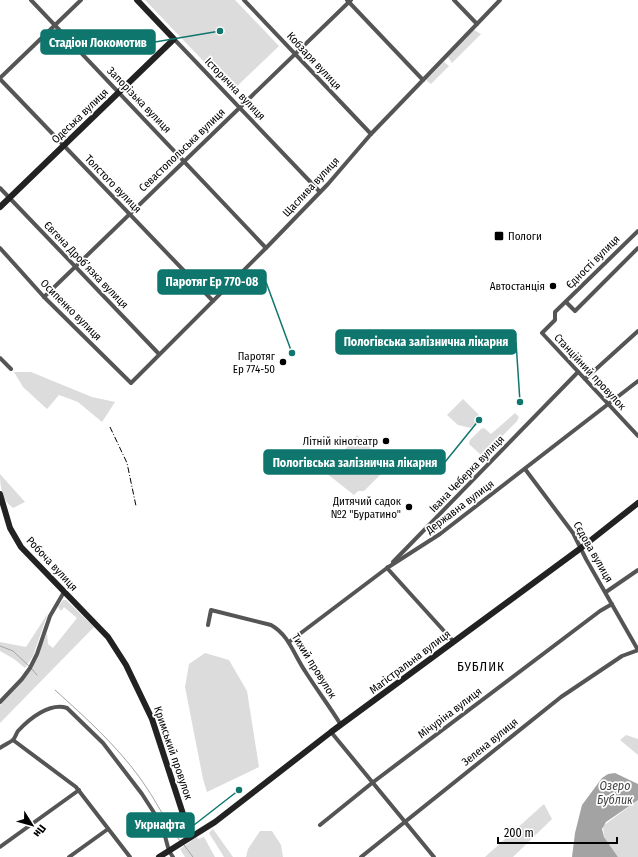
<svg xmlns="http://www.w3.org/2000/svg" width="638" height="857" font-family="'Fira Sans Condensed',sans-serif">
  <rect width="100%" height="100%" fill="#fff"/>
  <g fill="#dcdcdc">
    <path d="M 145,0 L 235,0 L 279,46 L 232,91 Z"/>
    <path d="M 474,30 L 481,34 L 452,63 L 448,57 Z"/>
    <path d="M 444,62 L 449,66 L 431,84 L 426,80 Z"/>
    <path d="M 14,372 L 31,372 L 92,397 L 115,402 L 102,422 L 78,402 L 59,395 L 47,409 L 23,387 Z"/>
    <path d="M 463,399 L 481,417 L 471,428 L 458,425 L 447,415 Z"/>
    <path d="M 515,413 L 519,417 L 517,421 L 485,454 L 481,455 L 469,444 L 470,440 L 481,429 L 484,428 L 491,434 Z"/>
    <path d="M 357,435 L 389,466 L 364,491 L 358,491 L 354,495 L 326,473 Z"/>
    <path d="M 0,474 L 25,502 L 13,508 C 2,500 0,487 0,474 Z"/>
    <path d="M 63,600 L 66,600 L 94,627 L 0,723 L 0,705 L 32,669 L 47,633 L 48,644 L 53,648 L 77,618 L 64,607 L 61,611 L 58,607 Z"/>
    <path d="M 48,613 L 33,656 L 25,668 L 14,659 L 0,651 L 0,642 L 26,647 Z"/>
    <path d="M 205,653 L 229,660 L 247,691 L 259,767 L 207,792 L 203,779 L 185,687 L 189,664 Z"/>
    <path d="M 626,735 L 638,739 L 638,755 L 620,740 Z"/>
    <path d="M 638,800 L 638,857 L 618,857 L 604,837 L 603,826 Z"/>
    <path d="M 544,804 L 552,819 L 513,857 L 485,857 Z"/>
    <path d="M 213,829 L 233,857 L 224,857 L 209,833 Z"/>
    <path d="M 260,831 L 272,831 L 281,845 L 283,857 L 246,857 L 248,849 Z"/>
    <path d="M 197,837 L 198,839 L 204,837 L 215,857 L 185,857 L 180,849 Z"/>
  </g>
  <path fill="#a3a3a3" d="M 615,773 L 638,784 L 638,800 L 606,822 L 602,829 L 604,837 L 618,857 L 572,857 L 575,833 L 582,805 L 602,778 L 608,774 Z"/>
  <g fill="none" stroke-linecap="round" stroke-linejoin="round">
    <g stroke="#a3a3a3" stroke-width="1">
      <path d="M 0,646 L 13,651 L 29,666"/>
      <path d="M 31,668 L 37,675"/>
      <path d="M 55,690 C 85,717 116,745 140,778 C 155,798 165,821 180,841"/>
      <path d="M 184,845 L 193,857"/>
    </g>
    <g stroke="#555" stroke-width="4">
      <path d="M 31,0 L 266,248"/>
      <path d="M 244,0 L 371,134"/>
      <path d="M 347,0 L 423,80"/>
      <path d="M 454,0 L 477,24"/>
      <path d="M 174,39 L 320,192"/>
      <path d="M 0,78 L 81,0"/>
      <path d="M 0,79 L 213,301"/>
      <path d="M 0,188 L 159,354"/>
      <path d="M 638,231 L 555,312 L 555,320 L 542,333 L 638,436"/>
      <path d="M 0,248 L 44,297 L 131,383 L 268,246 L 328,184 L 371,134 L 500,0"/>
      <path d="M 44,297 L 351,0"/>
      <path d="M 566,302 L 575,311 L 638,248"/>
      <path d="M 0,358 L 11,369"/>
      <path d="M 585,379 L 638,331"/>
      <path d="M 393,562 L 578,372"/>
      <path d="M 388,567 L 387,568 L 454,642"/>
      <path d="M 606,592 L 638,570"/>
      <path d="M 208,625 L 211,610 L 271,625 C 289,635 294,655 305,671 C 317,690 330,707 341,725"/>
      <path d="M 289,642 L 387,568 L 440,534 L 638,381"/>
      <path d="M 0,702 L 22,679 L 30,668 L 37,654 L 50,616 L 64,592"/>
      <path d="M 331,732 L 434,857"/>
      <path d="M 13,740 L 76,787 L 130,857"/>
      <path d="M 0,748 C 4,745 9,743 13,740 C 15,738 16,734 18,731 C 29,719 50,702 67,708 L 103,743 L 142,794 L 162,825 L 169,851 L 173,857"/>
      <path d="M 320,825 L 372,783 L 600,611 L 612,604"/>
      <path d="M 0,847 L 79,790"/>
      <path d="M 69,857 L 108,829"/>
      <path d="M 361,857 L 561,697 L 622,656 L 638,650 L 586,559 L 573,533 L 525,469"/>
    </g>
    <g stroke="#222" stroke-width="6">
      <path d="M 0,207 L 174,39 L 137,0"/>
      <path d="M 0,494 L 10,528 L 21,547 L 108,637 L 126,665 L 152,719 L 184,817 L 192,836"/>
      <path d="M 159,857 L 215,822 L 331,732 L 581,548 L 638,503"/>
    </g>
    <path stroke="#000" stroke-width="1" stroke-dasharray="6 2 1 2" stroke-linecap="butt" d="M 110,427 L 127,463 L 136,506"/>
  </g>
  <g fill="#000" stroke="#fff" stroke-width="1.5">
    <rect x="494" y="231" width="10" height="10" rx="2"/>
    <circle cx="553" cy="286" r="4"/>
    <circle cx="283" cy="362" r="4"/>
    <circle cx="386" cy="441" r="4"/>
    <circle cx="409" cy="507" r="4"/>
  </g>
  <g text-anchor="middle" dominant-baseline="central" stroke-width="3.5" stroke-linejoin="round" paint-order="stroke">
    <g font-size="11" fill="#000" stroke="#fff">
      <text transform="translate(314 61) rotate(47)">Кобзаря вулиця</text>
      <text transform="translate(235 89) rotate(46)">Історична вулиця</text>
      <text transform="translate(139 100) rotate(46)">Запорізька вулиця</text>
      <text transform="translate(80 116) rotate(-44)">Одеська вулиця</text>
      <text transform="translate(182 150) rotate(-44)">Севастопольська вулиця</text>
      <text transform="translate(113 184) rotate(46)">Толстого вулиця</text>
      <text transform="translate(311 187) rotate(-47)">Щаслива вулиця</text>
      <text transform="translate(593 262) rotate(-45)">Єдності вулиця</text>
      <text transform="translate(86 265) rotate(46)">Євгена Дроб’язка вулиця</text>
      <text transform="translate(71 310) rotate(45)">Осипенко вулиця</text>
      <text transform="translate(590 372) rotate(47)">Станційний провулок</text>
      <text transform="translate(467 474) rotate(-46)">Івана Чеберка вулиця</text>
      <text transform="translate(460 507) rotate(-37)">Державна вулиця</text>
      <text transform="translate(593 552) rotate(60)">Сєдова вулиця</text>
      <text transform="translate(52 564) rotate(47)">Робоча вулиця</text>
      <text transform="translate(410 662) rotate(-37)">Магістральна вулиця</text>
      <text transform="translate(314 666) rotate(58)">Тихий провулок</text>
      <text transform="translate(450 713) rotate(-37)">Мічуріна вулиця</text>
      <text transform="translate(490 742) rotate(-39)">Зелена вулиця</text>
      <text transform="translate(173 753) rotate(71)">Кримський провулок</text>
    </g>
    <g font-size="11" fill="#000" stroke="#fff" text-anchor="end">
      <text x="508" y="236" text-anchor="start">Пологи</text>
      <text x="545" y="286">Автостанція</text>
      <text x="275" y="356">Паротяг<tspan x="275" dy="13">Ер 774-50</tspan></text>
      <text x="378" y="441">Літній кінотеатр</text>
      <text x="401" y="501">Дитячий садок<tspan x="401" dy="13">№2 "Буратино"</tspan></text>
    </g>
    <g font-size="12" font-style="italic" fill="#444" stroke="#fff">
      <text x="615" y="786">Озеро<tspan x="615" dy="14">Бублик</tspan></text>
    </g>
    <g font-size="13" letter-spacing="1" fill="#000" stroke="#fff">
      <text x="481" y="666">БУБЛИК</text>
    </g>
  </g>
  <path fill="none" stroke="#0f766e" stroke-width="1.5" d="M220 31L155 42M292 353L266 282M520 402L516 342M479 420L445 462M239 790L194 825"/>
  <g fill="#0f766e" stroke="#fff" stroke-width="1.5">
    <circle cx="220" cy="31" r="4"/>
    <circle cx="292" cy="353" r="4"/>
    <circle cx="520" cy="402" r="4"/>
    <circle cx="479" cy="420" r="4"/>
    <circle cx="239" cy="790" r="4"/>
  </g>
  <g fill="#0f766e" stroke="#0f766e" stroke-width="1.5">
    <rect x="41" y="30" width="114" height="24" rx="4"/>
    <rect x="158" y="270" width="108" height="24" rx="4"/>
    <rect x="336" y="330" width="180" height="24" rx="4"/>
    <rect x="264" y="450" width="181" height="24" rx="4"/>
    <rect x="127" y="813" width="67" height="24" rx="4"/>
  </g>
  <g font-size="12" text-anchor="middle" font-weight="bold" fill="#fff">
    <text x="98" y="47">Стадіон Локомотив</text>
    <text x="212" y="286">Паротяг Ер 770-08</text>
    <text x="426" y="346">Пологiвська залiзнична лiкарня</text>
    <text x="355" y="467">Пологівська залізнична лікарня</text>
    <text x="160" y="829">Укрнафта</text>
  </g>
  <g transform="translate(32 825) rotate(127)" stroke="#ffffff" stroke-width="3" paint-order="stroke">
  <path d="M0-3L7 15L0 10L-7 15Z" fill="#000000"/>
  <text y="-6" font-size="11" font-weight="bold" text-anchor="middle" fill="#000000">Пн</text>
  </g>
  <path d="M498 837v6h119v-6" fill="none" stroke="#000000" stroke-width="2"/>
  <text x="504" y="837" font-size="12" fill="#000000" stroke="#ffffff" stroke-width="3" paint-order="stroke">200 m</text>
</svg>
